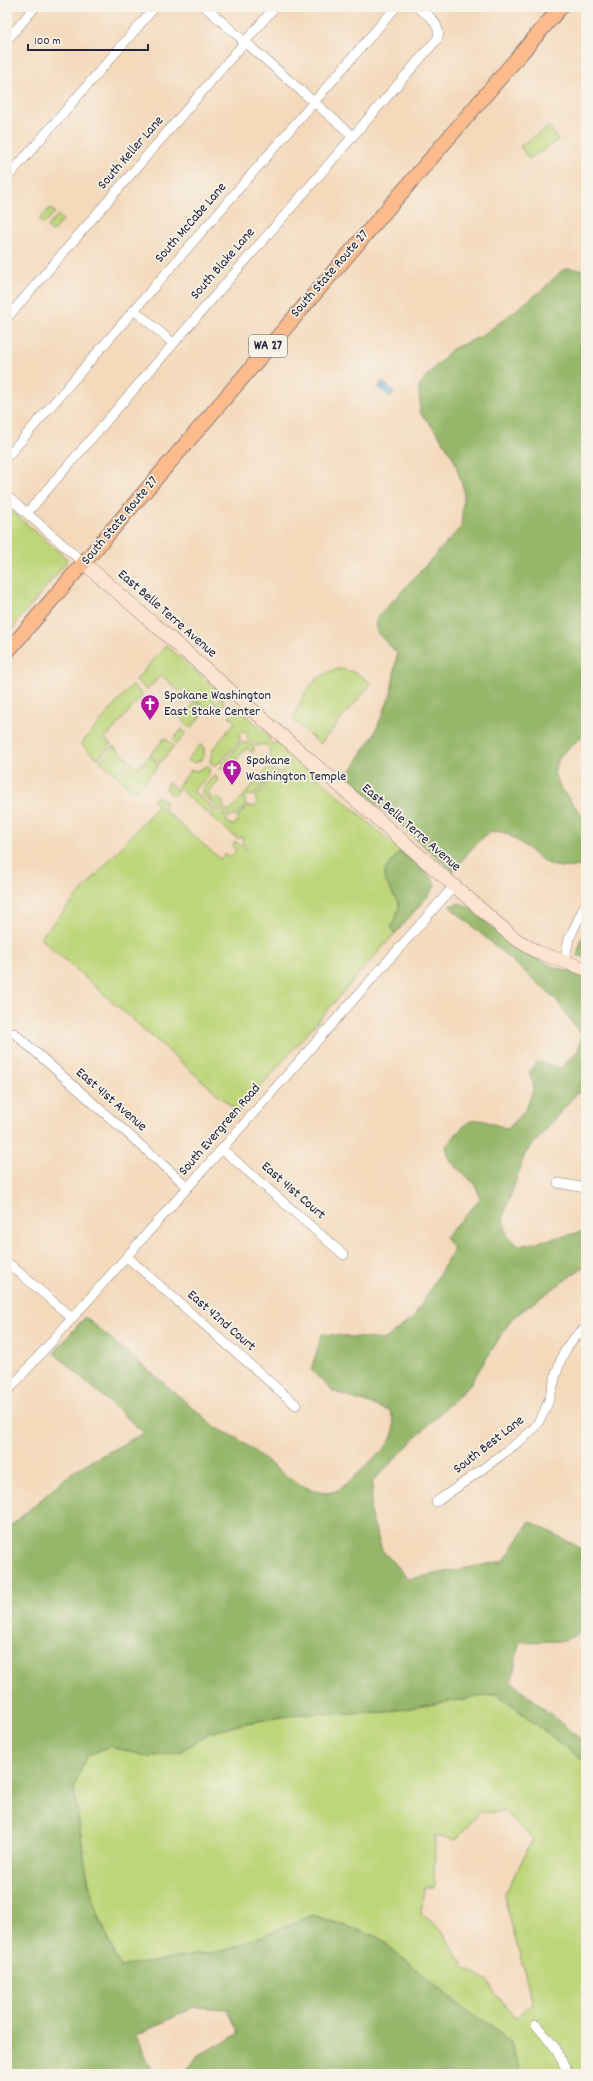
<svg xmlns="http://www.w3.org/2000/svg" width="593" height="2081" font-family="Dekko,sans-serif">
  <rect width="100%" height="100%" fill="#f7f3e8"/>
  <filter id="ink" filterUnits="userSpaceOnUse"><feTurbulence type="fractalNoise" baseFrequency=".025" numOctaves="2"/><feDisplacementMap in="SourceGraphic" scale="8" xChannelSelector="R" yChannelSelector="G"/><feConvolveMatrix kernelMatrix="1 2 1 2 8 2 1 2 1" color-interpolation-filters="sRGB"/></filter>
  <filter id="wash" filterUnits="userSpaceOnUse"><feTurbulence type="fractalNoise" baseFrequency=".012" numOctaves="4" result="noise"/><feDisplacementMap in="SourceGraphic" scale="16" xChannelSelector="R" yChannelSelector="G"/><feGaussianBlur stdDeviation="0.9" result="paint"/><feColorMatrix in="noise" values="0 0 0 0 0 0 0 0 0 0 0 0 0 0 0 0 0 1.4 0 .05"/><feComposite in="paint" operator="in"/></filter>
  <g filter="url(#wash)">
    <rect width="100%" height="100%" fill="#f4d9bb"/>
    <g fill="#bed67a" stroke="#707c5a" fill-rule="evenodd">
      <path d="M 549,127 L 558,140 L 529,159 L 520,146 Z"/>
      <path d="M 50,208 L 55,212 L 44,224 L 39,220 Z"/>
      <path d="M 58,215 L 63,220 L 52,232 L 47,227 Z"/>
      <path d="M 7,507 L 68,560 L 7,635 Z"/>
      <path d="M 166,645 L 221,693 L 207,709 L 186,690 L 182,694 L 161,675 L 147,690 L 136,680 Z"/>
      <path d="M 337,669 C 352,670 360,674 371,684 L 320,744 L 293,720 C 301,696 311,677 337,669 Z"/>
      <path d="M 132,685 L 143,695 L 105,739 L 111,744 L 98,759 L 81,744 Z"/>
      <path d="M 222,696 L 224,704 L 218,711 L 213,706 Z"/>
      <path d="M 194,700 L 206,710 L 191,728 L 181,719 L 194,704 L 192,703 Z"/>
      <path d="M 240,710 L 269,735 L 269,740 L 273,744 L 278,743 L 432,878 L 435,885 L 431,892 L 238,1112 L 40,938 L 158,806 L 153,800 L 155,797 L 160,797 L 166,802 L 163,809 L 220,859 L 225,854 L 230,857 L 236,851 L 232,846 L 235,841 L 246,850 L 247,848 L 242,844 L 243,838 L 240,837 L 238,839 L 209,815 L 215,808 L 228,819 L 226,821 L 233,826 L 238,820 L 237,818 L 247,806 L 254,807 L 257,803 L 255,797 L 278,771 L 282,773 L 284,768 L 280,763 L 277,765 L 269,757 L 270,752 L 268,746 L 262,744 L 256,746 L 247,739 L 248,734 L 244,732 L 240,734 L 239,737 L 241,739 L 221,762 L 213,765 L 210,762 L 213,749 L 235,722 L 229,716 L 233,711 Z"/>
      <path d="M 182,729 L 186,733 L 177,744 L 173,740 Z"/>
      <path d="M 165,738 L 174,746 L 160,763 L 150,755 Z"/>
      <path d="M 241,742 L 246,743 L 247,742 L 254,748 L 253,753 L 247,748 L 225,772 L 221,768 L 219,770 Z"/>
      <path d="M 200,745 L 204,748 L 204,757 L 196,763 L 189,761 L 188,759 Z"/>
      <path d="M 113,746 L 129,760 L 116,775 L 100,761 Z"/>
      <path d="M 149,756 L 159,765 L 135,792 L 118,777 L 131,762 L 138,768 Z"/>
      <path d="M 268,759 L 274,765 L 273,770 L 275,771 L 253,796 L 248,795 L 244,799 L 246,805 L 235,817 L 234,815 L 229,817 L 202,794 L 202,788 L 216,774 L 214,776 L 219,780 L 207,793 L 214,800 L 217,797 L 224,803 L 222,806 L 229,812 L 269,767 L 263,762 Z"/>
      <path d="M 207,766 L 210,768 L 208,777 L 193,791 L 213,807 L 207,813 L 177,787 L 191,770 L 197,771 Z"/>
      <path d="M 168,782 L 178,791 L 174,796 L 166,789 Z"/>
      <path d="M 497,1694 L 586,1763 L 586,2072 L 584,2074 L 521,2074 L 510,2041 L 491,2025 L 468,2013 L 376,1936 L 313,1915 L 228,1950 L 120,1967 L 92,1899 L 84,1857 L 74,1789 L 86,1756 L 110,1746 L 149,1757 L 180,1752 L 209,1733 L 246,1723 L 301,1714 L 385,1712 ZM 479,1812 L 505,1812 L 533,1839 L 504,1896 L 533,2004 L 515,2018 L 500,2000 L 487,1980 L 465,1968 L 442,1931 L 421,1913 L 424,1887 L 434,1887 L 435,1836 L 456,1840 Z"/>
    </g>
    <g fill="#96b76a" stroke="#5c6c52">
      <path d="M 569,268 L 586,271 L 586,733 L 560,756 L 554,772 L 560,788 L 586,820 L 586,865 C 575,867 563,869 552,865 C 533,859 505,819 486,835 C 474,844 463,860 453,871 L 346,778 L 374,735 L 391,694 L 397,653 L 377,633 L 376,619 L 461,527 L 464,491 L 454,459 L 437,432 L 420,413 L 419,388 L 424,379 L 452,349 L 482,336 L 541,291 L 561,271 Z"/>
      <path d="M 400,851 L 432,878 L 435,885 L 431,892 L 395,934 L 391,927 L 398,911 L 399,904 L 385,881 L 385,870 Z"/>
      <path d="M 460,903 L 470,908 L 495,930 L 522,949 L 551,966 L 586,976 L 586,1092 L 577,1093 L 525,1154 L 503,1217 L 507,1235 L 519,1246 L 586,1231 L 586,1265 L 512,1318 L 469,1386 L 444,1409 L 373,1481 L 370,1513 L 382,1550 L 408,1579 L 504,1561 L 530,1521 L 586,1551 L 586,1629 L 564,1641 L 519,1642 L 512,1682 L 586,1744 L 586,1763 L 497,1694 L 385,1712 L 301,1714 L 246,1723 L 209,1733 L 180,1752 L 149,1757 L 110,1746 L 86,1756 L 74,1789 L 84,1857 L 92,1899 L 120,1967 L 228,1950 L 312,1915 L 376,1936 L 468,2012 L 491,2025 L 510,2041 L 521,2074 L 185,2074 L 197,2056 L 238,2034 L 228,2009 L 194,2007 L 136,2036 L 154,2074 L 7,2074 L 7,1529 L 75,1470 L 144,1433 L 54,1353 L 85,1317 L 217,1428 C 224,1432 232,1435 238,1439 C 260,1453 310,1505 338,1490 C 350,1483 364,1467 374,1458 C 391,1444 399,1432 390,1411 L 332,1391 L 311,1370 L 322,1334 L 384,1340 L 414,1317 L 454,1249 L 445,1237 L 480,1200 L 476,1185 L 450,1161 L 446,1146 C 473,1115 469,1115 508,1129 L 527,1107 L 534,1087 L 529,1072 L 537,1062 L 560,1068 L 578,1051 L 582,1036 L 556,999 L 449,906 Z"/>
      <path d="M 586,927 L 586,958 L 577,955 Z"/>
    </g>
    <path fill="#63acdb" stroke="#42678b" d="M 382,382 L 394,391 L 391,397 L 378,388 Z"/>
  </g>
  <g filter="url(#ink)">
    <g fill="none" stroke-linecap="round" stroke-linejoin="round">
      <g stroke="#8b7e7b" stroke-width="10">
        <g id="street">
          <path d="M 205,7 L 353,136"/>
          <path d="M 7,40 L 35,7"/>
          <path d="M 7,178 L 155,7"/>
          <path d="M 134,310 L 173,343"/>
          <path d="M 7,318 L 275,7"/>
          <path d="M 7,457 L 396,7"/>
          <path d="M 7,496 L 84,563"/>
          <path d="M 27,513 L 438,38 C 441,23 428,15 417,7"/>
          <path d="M 564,962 L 569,939 L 586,903"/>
          <path d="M 14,1033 L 188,1187"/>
          <path d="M 222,1149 L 344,1255"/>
          <path d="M 558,1183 L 586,1188"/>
          <path d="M 127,1257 L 296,1405"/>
          <path d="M 7,1262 L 72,1318"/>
          <path d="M 7,1392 L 454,886"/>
          <path d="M 436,1502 C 459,1486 483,1469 505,1452 C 517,1443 531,1434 539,1421 C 559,1390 551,1351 586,1328"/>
          <path d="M 536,2025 L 554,2046 L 569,2074"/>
        </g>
      </g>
      <g stroke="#8b7e7b" stroke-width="14">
        <path id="secondary" d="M 84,563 L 514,938 L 537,952 L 586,969"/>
      </g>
      <g stroke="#8b7e7b" stroke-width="16">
        <path id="primary" d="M 7,652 L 561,7"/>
      </g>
      <use href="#street" stroke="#fff" stroke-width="9"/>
      <use href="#secondary" stroke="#fde4d1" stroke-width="13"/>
      <use href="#primary" stroke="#fbbb8c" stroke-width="14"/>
    </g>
  </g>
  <defs>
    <g id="church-pin" transform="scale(1)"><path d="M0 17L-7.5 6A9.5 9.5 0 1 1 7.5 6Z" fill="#b5179e" stroke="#f7f3e8"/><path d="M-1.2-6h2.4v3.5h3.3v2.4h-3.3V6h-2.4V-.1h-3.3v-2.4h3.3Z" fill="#fff"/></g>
  </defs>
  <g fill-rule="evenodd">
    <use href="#church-pin" x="150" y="704"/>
    <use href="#church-pin" x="232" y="769"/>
  </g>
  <g text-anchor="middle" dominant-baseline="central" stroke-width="3.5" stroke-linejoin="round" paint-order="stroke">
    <rect fill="#f7f3e8" stroke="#62616f" stroke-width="1" x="249" y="335" width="38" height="22" rx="3"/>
    <g font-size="13" font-weight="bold" fill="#22223b">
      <text x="268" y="346">WA 27</text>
    </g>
    <g font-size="14" fill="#22223b" stroke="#f7f3e8">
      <text transform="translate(131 153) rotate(-49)">South Keller Lane</text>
      <text transform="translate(191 223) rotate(-49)">South McCabe Lane</text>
      <text transform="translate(223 264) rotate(-49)">South Blake Lane</text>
      <text transform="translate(330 274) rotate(-49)">South State Route 27</text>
      <text transform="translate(120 521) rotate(-50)">South State Route 27</text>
      <text transform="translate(167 614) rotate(41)">East Belle Terre Avenue</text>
      <text transform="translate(411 828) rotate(41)">East Belle Terre Avenue</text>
      <text transform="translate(111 1100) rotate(41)">East 41st Avenue</text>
      <text transform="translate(220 1130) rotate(-49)">South Evergreen Road</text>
      <text transform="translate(293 1191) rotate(41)">East 41st Court</text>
      <text transform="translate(221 1321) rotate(41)">East 42nd Court</text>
      <text transform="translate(489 1445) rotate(-38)">South Best Lane</text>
    </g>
    <g font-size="14" fill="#22223b" stroke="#f7f3e8" text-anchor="start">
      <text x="164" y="696">Spokane Washington<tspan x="164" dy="16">East Stake Center</tspan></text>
      <text x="246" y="761">Spokane<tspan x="246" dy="16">Washington Temple</tspan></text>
    </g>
  </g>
  <rect width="593" height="2081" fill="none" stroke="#f7f3e8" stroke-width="24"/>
  <path d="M28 44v6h120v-6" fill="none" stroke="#22223b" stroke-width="2"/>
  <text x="34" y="44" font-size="12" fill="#22223b" stroke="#f7f3e8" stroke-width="3" paint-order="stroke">100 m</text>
</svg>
